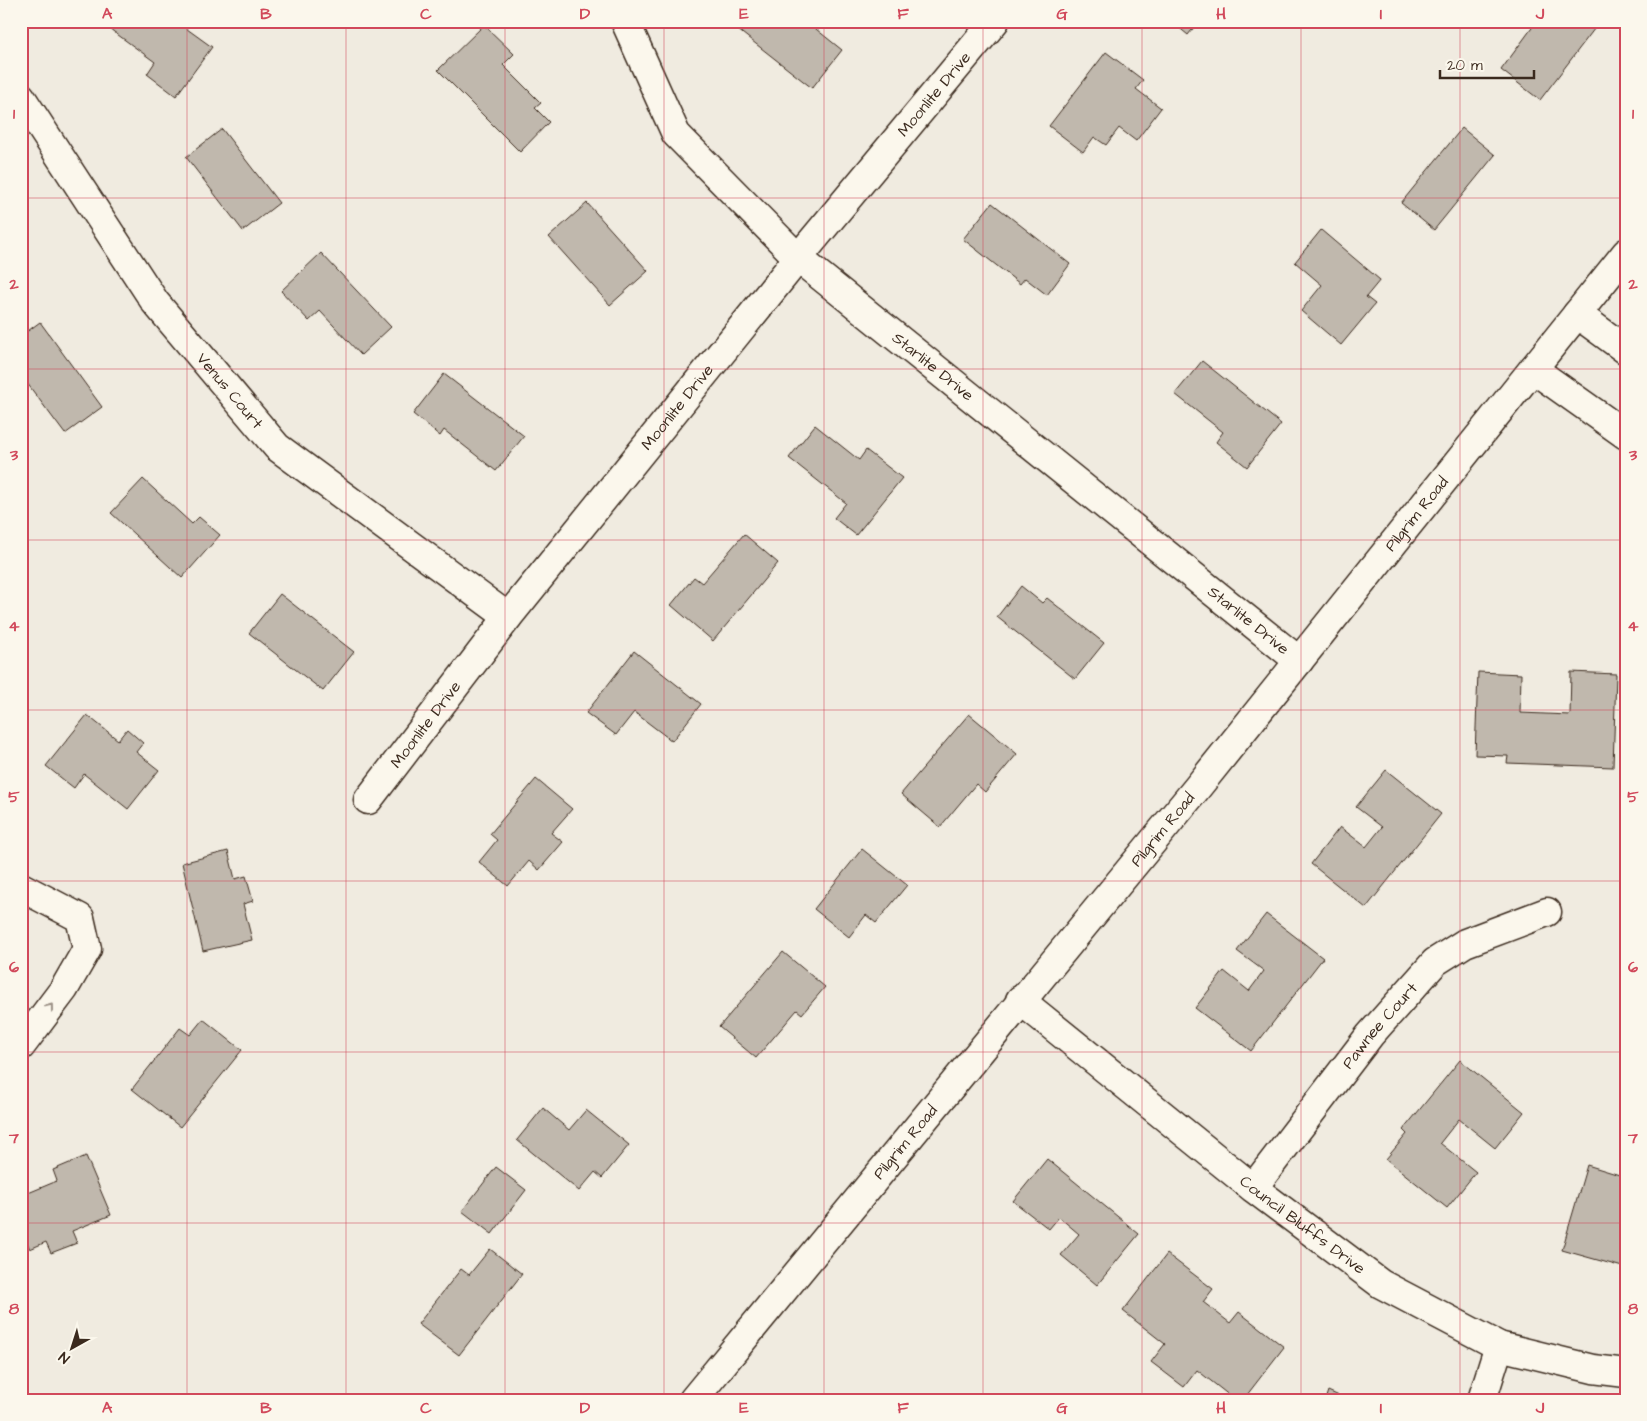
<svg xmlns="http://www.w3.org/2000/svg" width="1647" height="1421" font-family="'Architects Daughter',sans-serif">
  <rect width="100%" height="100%" fill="#f0ebe0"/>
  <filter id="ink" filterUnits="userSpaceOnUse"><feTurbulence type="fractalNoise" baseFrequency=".02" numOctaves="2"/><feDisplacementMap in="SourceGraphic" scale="10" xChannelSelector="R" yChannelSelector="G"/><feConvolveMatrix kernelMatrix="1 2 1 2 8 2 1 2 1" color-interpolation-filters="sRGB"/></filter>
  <g filter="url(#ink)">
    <g fill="#c0b8ad" stroke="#3b2a1e">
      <path d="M 99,21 L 176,21 L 212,47 L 176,96 L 147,74 L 155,62 Z"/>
      <path d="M 737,21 L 806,21 L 842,50 L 812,88 L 733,26 Z"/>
      <path d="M 1171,21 L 1199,21 L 1188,35 Z"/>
      <path d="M 1537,21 L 1593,21 L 1598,24 L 1540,100 L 1501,70 Z"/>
      <path d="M 484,25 L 514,54 L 503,65 L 541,103 L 535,108 L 549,122 L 520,152 L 438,70 Z"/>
      <path d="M 1106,52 L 1143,80 L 1136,89 L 1161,108 L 1136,141 L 1119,128 L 1106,145 L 1094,137 L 1083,152 L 1049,126 Z"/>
      <path d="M 1462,128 L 1495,155 L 1434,230 L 1401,203 Z"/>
      <path d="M 222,129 L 279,203 L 243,231 L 186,157 Z"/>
      <path d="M 587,203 L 648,271 L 610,305 L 549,237 Z"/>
      <path d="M 992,203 L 1070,264 L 1047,295 L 1025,278 L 1020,284 L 963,239 Z"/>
      <path d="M 1321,230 L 1380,280 L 1366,297 L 1375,304 L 1341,345 L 1301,311 L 1322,285 L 1295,262 Z"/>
      <path d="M 321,253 L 391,327 L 361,355 L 320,311 L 309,321 L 281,291 Z"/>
      <path d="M 40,322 L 102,407 L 65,434 L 21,375 L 21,336 Z"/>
      <path d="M 1202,361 L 1281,424 L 1247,467 L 1216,442 L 1223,432 L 1175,394 Z"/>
      <path d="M 444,374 L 524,436 L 496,471 L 444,430 L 440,436 L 413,414 Z"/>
      <path d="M 815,425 L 859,460 L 866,450 L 902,478 L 856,535 L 834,518 L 846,503 L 789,458 Z"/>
      <path d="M 143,479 L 192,524 L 199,517 L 220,535 L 182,578 L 111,513 Z"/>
      <path d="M 744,534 L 778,563 L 713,641 L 671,605 L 694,577 L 702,583 Z"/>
      <path d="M 1021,586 L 1042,603 L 1047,598 L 1104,643 L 1075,679 L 997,617 Z"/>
      <path d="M 280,594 L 354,652 L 323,691 L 249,633 Z"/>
      <path d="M 634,651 L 701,704 L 672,741 L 634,712 L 616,735 L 586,713 Z"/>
      <path d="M 1478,672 L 1521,674 L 1520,713 L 1570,715 L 1571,672 L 1616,674 L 1613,767 L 1507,763 L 1508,756 L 1475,755 Z"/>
      <path d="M 969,714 L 1017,754 L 985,792 L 976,784 L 940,827 L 901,794 Z"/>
      <path d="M 87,715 L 118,740 L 127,729 L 143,743 L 136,752 L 159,770 L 128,809 L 84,774 L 74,788 L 46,766 Z"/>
      <path d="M 1386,770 L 1441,814 L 1366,908 L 1311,864 L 1340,827 L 1366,847 L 1382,827 L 1356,807 Z"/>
      <path d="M 536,779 L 572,809 L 551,833 L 563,842 L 539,870 L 529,861 L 508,886 L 479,862 L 497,840 L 490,834 Z"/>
      <path d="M 862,849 L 907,885 L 876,923 L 866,915 L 849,937 L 814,909 Z"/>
      <path d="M 228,851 L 235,879 L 246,876 L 253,901 L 243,904 L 252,940 L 203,951 L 182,863 Z"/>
      <path d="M 1266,914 L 1323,958 L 1251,1051 L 1195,1008 L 1224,971 L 1249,991 L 1264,971 L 1237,951 Z"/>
      <path d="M 783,952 L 825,987 L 802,1014 L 797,1010 L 756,1058 L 719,1027 Z"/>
      <path d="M 203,1019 L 242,1050 L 180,1127 L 132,1089 L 180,1028 L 190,1035 Z"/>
      <path d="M 1460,1060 L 1524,1112 L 1495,1148 L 1459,1119 L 1440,1143 L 1476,1172 L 1447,1208 L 1386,1159 L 1407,1134 L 1403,1130 Z"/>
      <path d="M 543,1108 L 569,1130 L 586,1110 L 629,1145 L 602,1178 L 595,1172 L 579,1191 L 517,1140 Z"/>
      <path d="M 86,1156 L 111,1215 L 72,1231 L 77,1243 L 51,1253 L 46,1242 L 30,1249 L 21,1229 L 21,1196 L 57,1181 L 53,1170 Z"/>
      <path d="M 1047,1159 L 1139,1234 L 1097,1285 L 1061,1255 L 1079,1234 L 1059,1217 L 1049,1229 L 1013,1201 Z"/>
      <path d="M 1587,1165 L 1626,1177 L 1626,1268 L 1562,1250 Z"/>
      <path d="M 496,1167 L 526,1190 L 492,1234 L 462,1211 Z"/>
      <path d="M 490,1249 L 522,1274 L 459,1355 L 418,1324 L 461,1269 L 469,1275 Z"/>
      <path d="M 1167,1254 L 1213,1289 L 1203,1302 L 1230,1323 L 1239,1312 L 1284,1347 L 1243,1400 L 1235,1400 L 1197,1370 L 1184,1387 L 1151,1362 L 1165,1344 L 1123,1311 Z"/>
      <path d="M 1328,1391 L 1348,1400 L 1325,1400 Z"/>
    </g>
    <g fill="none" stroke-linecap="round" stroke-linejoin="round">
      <g stroke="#3b2a1e" stroke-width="31">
        <g id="minor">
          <path id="s1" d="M 625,21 L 676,134 L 798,258 L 1299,661"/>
          <path id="s2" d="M 21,97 L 155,302 L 277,447 L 508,617"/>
          <path d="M 1577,314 L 1626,350"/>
          <path d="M 1533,369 L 1626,435"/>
          <path id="s3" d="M 368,800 L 508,617 L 798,258 L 995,21"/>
          <path d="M 21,887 L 80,918 L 87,949 L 64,989 L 21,1046"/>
          <path id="s4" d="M 1020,1000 L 1253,1188 L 1381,1284 L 1499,1346 L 1593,1369 L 1626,1373"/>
          <path id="s5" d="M 1253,1188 L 1370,1035 L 1435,962 L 1465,943 L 1547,912"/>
          <path id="s6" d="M 693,1400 L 1197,788 L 1626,253"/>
          <path d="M 1482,1400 L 1499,1346"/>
        </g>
      </g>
      <use href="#minor" stroke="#fbf7ec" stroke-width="28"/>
    </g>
    <defs><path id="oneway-chevron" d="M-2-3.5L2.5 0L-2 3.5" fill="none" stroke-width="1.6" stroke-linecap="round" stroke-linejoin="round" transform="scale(1.25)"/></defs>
    <use stroke="#9b9085" href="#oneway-chevron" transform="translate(50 1007) rotate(-53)"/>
  </g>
  <path fill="none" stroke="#d1495b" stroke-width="1" stroke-opacity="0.55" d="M 187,21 L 187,1400M 346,21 L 346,1400M 505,21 L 505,1400M 664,21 L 664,1400M 824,21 L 824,1400M 983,21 L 983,1400M 1142,21 L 1142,1400M 1301,21 L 1301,1400M 1460,21 L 1460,1400M 21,198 L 1626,198M 21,369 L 1626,369M 21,540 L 1626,540M 21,710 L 1626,710M 21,881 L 1626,881M 21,1052 L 1626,1052M 21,1223 L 1626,1223"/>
  <g text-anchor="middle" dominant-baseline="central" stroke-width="4.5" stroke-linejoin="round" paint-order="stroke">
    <g font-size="16" fill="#3b2a1e" stroke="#fbf7ec">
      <text stroke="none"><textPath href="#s3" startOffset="905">Moonlite Drive</textPath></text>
      <text stroke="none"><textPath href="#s1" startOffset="471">Starlite Drive</textPath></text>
      <text stroke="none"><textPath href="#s2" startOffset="361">Venus Court</textPath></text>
      <text stroke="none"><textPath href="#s3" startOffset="500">Moonlite Drive</textPath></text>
      <text stroke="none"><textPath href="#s6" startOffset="1144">Pilgrim Road</textPath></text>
      <text stroke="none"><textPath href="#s1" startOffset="876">Starlite Drive</textPath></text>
      <text stroke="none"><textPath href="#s3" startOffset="95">Moonlite Drive</textPath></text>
      <text stroke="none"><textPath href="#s6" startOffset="739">Pilgrim Road</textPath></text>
      <text stroke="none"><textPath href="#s5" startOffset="206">Pawnee Court</textPath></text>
      <text stroke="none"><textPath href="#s6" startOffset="334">Pilgrim Road</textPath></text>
      <text stroke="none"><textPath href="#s4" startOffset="361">Council Bluffs Drive</textPath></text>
    </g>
  </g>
  <rect width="1647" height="1421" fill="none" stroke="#fbf7ec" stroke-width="55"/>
  <g transform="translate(72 1348) rotate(219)" stroke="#fbf7ec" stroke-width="4" paint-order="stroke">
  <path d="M0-4L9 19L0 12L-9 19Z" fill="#3b2a1e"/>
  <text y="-8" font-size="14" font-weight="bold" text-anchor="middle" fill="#3b2a1e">N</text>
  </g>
  <path d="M1440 70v8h94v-8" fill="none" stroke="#3b2a1e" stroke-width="2.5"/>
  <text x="1447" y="70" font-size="15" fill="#3b2a1e" stroke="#fbf7ec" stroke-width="4" paint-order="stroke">20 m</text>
  <rect x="28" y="28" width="1592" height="1366" fill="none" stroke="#d1495b" stroke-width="2"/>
  <g font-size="16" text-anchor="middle" font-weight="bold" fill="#d1495b">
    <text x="107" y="19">A</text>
    <text x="266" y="19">B</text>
    <text x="426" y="19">C</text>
    <text x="585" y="19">D</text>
    <text x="744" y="19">E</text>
    <text x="903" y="19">F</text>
    <text x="1062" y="19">G</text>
    <text x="1221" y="19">H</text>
    <text x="1381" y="19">I</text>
    <text x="1540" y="19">J</text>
    <text x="14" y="119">1</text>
    <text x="1633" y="119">1</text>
    <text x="14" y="289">2</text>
    <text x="1633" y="289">2</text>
    <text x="14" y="460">3</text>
    <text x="1633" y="460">3</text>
    <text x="14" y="631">4</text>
    <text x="1633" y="631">4</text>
    <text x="14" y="802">5</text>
    <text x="1633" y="802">5</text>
    <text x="14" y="972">6</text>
    <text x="1633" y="972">6</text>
    <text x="14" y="1143">7</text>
    <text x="1633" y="1143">7</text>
    <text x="14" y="1314">8</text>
    <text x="1633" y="1314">8</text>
    <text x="107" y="1413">A</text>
    <text x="266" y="1413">B</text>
    <text x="426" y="1413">C</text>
    <text x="585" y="1413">D</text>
    <text x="744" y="1413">E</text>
    <text x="903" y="1413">F</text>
    <text x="1062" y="1413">G</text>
    <text x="1221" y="1413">H</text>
    <text x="1381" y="1413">I</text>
    <text x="1540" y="1413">J</text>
  </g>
</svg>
